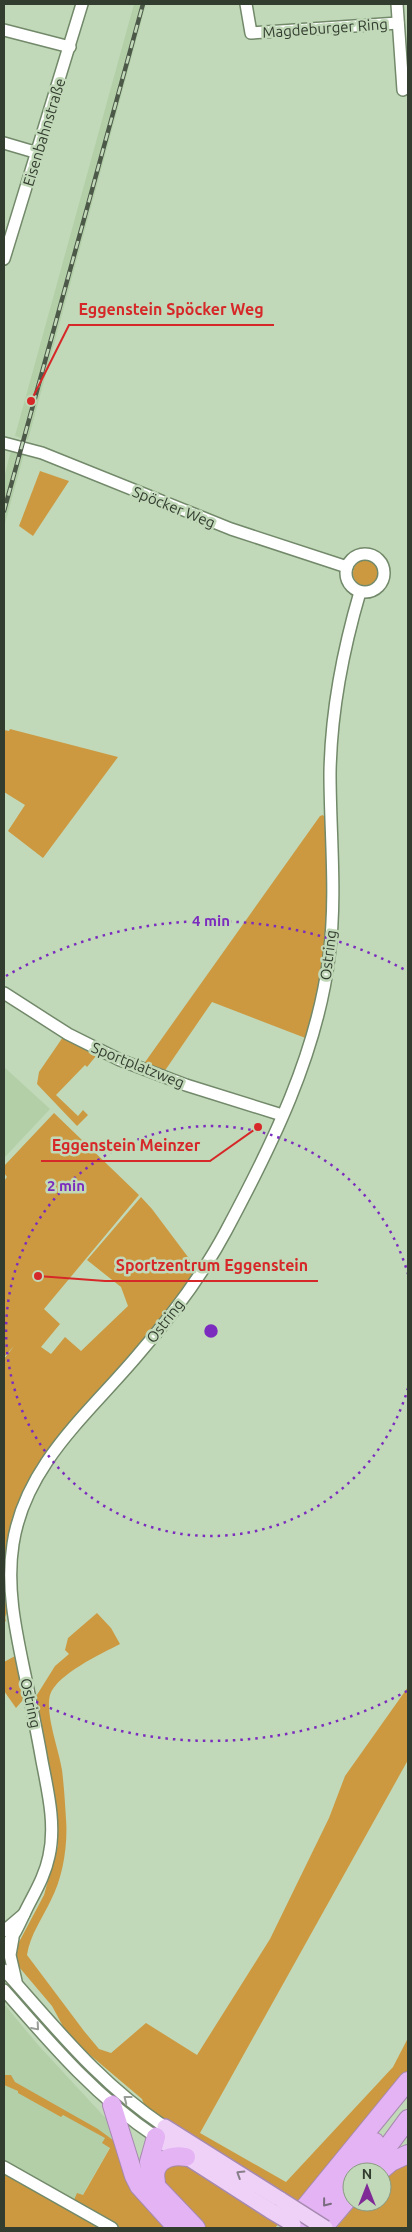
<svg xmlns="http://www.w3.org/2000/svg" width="412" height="2232" font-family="Ubuntu,sans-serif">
  <rect width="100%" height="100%" fill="#c1d9b8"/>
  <g fill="#b2cfa8">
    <path d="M 134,4 L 146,4 L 28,440 L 15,436 Z"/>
    <path d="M 11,450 L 24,454 L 4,527 L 4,478 Z"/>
    <path d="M 4,1067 L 50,1109 L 4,1158 Z"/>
    <path d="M 4,2004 L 39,2046 L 111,2124 L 113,2142 L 82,2196 L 74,2200 L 4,2163 Z"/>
  </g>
  <g fill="#cc9941">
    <path d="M 40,471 L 69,481 L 33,536 L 19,526 Z"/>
    <circle cx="366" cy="573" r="13"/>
    <path d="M 10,729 L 118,757 L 43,858 L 8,831 L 25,805 L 4,792 L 4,730 L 9,731 Z"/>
    <path d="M 323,815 L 327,821 L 329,907 L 323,975 L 308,1039 L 212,1002 L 164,1072 L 143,1065 L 320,816 Z"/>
    <path d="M 63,1037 L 96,1056 L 87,1067 L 85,1065 L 56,1095 L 78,1116 L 83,1110 L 88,1115 L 77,1126 L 37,1084 L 39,1072 Z"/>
    <path d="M 54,1113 L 139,1195 L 44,1309 L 60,1324 L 41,1347 L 51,1354 L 65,1337 L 81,1351 L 128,1306 L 121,1287 L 87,1260 L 141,1197 L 152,1209 L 194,1265 L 194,1274 C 176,1300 157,1325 136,1349 C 93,1400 37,1447 14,1513 C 7,1533 7,1555 6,1576 C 6,1587 9,1600 7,1610 C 7,1615 4,1616 6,1621 L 4,1622 L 4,1359 L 14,1346 L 4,1357 L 4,1181 L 7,1177 L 4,1173 L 4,1166 Z"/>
    <path d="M 97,1613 L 111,1628 L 120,1644 C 101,1654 57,1674 50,1695 C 45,1714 59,1750 62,1770 C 64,1786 65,1803 66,1819 C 68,1845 63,1877 51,1900 C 42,1919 30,1935 27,1955 L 84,2031 L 99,2049 L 111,2053 L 146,2023 L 197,2055 L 270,1939 L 329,1818 L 345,1776 L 408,1687 L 408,1760 L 200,2133 L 286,2182 L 393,2067 L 408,2038 L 408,2075 L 275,2228 L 203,2228 L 159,2178 L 174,2159 L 279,2194 L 145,2107 L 142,2099 L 83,2049 L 65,2030 L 52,2006 L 19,1967 L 16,1957 L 18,1944 L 44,1895 L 58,1845 L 54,1790 L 35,1698 L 55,1666 L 69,1654 L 65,1650 L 68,1638 Z"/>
    <path d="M 15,1656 L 23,1694 L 23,1700 L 16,1708 L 4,1691 L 4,1662 Z"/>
    <path d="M 4,2075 L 11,2075 L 15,2082 L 98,2129 L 121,2146 L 172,2228 L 121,2228 L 74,2200 L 77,2193 L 83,2195 L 110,2148 L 102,2143 L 105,2138 L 63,2115 L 61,2117 L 18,2093 L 18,2091 L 4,2085 Z"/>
    <path d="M 408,2158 L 408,2228 L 336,2228 L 358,2202 L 382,2202 L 382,2174 Z"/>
    <path d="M 4,2173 L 105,2228 L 4,2228 Z"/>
  </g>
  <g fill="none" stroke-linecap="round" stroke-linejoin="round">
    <g stroke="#72896a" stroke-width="14">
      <g id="minor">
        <path d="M 246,4 L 251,33 L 398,23"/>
        <path d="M 397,4 L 403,90"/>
        <path d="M 4,30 L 70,47"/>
        <path d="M 4,143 L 38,153"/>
        <path d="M 4,259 L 82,4"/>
        <path d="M 4,443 L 42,453 L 231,529 L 347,567"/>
        <circle cx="365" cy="573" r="19"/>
        <path d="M 4,993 L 68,1034 L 120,1060 L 186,1085 L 282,1115"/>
        <path d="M 4,1931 L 24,1914"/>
        <path d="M 13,1938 L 10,1955 L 16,1981"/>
        <path d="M 4,1947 C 15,1936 19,1924 26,1910 C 35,1892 45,1876 49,1856 C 56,1825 48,1792 42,1761 C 37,1732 31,1704 25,1675 C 16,1632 6,1588 13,1544 C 25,1465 88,1414 137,1356 C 170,1318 202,1276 226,1231 C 272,1145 317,1054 329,957 C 337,895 330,834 330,773 C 331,712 343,650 360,592"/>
        <path d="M 4,1970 C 57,2029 98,2082 165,2127"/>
        <path d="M 4,1990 C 51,2044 96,2097 156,2137"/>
        <path d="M 4,2167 L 112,2228"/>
      </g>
    </g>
    <g stroke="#a689af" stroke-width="18">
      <g id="major">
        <path d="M 165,2127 L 281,2200"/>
        <path d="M 156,2137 L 271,2211"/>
      </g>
    </g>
    <g stroke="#a689af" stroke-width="20">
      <g id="highway">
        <path d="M 112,2105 L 134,2176 L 139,2186 L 177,2228"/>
        <path d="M 156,2137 L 149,2162 L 151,2181 L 196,2228"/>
        <path d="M 369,2172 L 408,2119"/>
        <path d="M 379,2172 L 391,2162 L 408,2154"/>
        <path d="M 156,2182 C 151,2162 169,2154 186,2157"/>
        <path d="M 291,2224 L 408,2081"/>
        <path d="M 304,2228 L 375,2142"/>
        <path d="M 323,2228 L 352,2194"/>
      </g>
    </g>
    <use href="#minor" stroke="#fff" stroke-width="11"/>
    <use href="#major" stroke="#efd1f8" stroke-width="15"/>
    <use href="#highway" stroke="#e4b3f4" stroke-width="18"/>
    <g stroke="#4c5848" stroke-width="4.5">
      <path id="rail" d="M 4,511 L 143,4"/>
    </g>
    <use href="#rail" stroke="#c1d9b8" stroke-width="2.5" stroke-dasharray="8" stroke-linecap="butt"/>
    <g stroke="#a689af" stroke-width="18" stroke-linecap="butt">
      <g id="major-bridge">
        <path d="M 281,2200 L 325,2228"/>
        <path d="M 271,2211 L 293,2224"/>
      </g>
    </g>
    <use href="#major-bridge" stroke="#efd1f8" stroke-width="15"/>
  </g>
  <defs><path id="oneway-chevron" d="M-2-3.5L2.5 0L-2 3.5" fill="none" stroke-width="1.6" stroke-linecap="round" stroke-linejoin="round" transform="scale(1.25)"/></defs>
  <g stroke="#989e97">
    <use href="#oneway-chevron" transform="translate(36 2027) rotate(49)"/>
    <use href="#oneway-chevron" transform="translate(127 2099) rotate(-142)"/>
  </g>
  <use stroke="#877f89" href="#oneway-chevron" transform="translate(240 2174) rotate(-148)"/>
  <use stroke="#796c7e" href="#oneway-chevron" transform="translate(326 2203) rotate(129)"/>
  <g fill="none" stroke="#7b2cbf" stroke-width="2.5" stroke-dasharray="2.5 5">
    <path d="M408 1388A205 205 0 1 1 408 1274"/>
    <path d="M407 1691A410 410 0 0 1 6 1686M6 976A410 410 0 0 1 407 971"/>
  </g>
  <g text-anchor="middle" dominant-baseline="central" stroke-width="5" stroke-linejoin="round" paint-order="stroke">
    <g font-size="15" fill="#323c2f" stroke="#c1d9b8">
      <text transform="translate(325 28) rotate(-4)">Magdeburger Ring</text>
      <text transform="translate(44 132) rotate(-73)">Eisenbahnstraße</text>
      <text transform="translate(174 507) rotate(22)">Spöcker Weg</text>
      <text transform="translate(328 955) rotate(-83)">Ostring</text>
      <text transform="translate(138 1065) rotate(22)">Sportplatzweg</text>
      <text transform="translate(165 1321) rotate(-52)">Ostring</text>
      <text transform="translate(31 1703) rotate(78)">Ostring</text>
    </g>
  </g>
  <circle cx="211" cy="1331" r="8" fill="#7b2cbf" stroke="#c1d9b8" stroke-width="2.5"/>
  <g font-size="15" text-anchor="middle" font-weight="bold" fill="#7b2cbf" stroke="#c1d9b8" stroke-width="5" stroke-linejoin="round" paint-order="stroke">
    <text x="211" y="926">4 min</text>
    <text x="66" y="1191">2 min</text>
  </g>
  <path fill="none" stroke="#d62828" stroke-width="2" d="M31 401L69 325H274M258 1127L210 1161H41M38 1276L105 1281H318"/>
  <g fill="#d62828" stroke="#c1d9b8" stroke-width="2">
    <circle cx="31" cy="401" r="5"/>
    <circle cx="258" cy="1127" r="5"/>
    <circle cx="38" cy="1276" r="5"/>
  </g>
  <g font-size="16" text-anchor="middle" font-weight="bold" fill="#d62828" stroke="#c1d9b8" stroke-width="5" stroke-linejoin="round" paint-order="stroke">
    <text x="171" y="315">Eggenstein Spöcker Weg</text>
    <text x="126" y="1151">Eggenstein Meinzer</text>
    <text x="212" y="1271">Sportzentrum Eggenstein</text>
  </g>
  <rect width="412" height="2232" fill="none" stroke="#323c2f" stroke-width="10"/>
  <g transform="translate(367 2187)"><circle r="24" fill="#c1d9b8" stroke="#889a81"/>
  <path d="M0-4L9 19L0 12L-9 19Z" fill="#802a98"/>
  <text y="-8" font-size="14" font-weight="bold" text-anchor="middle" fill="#323c2f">N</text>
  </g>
</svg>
